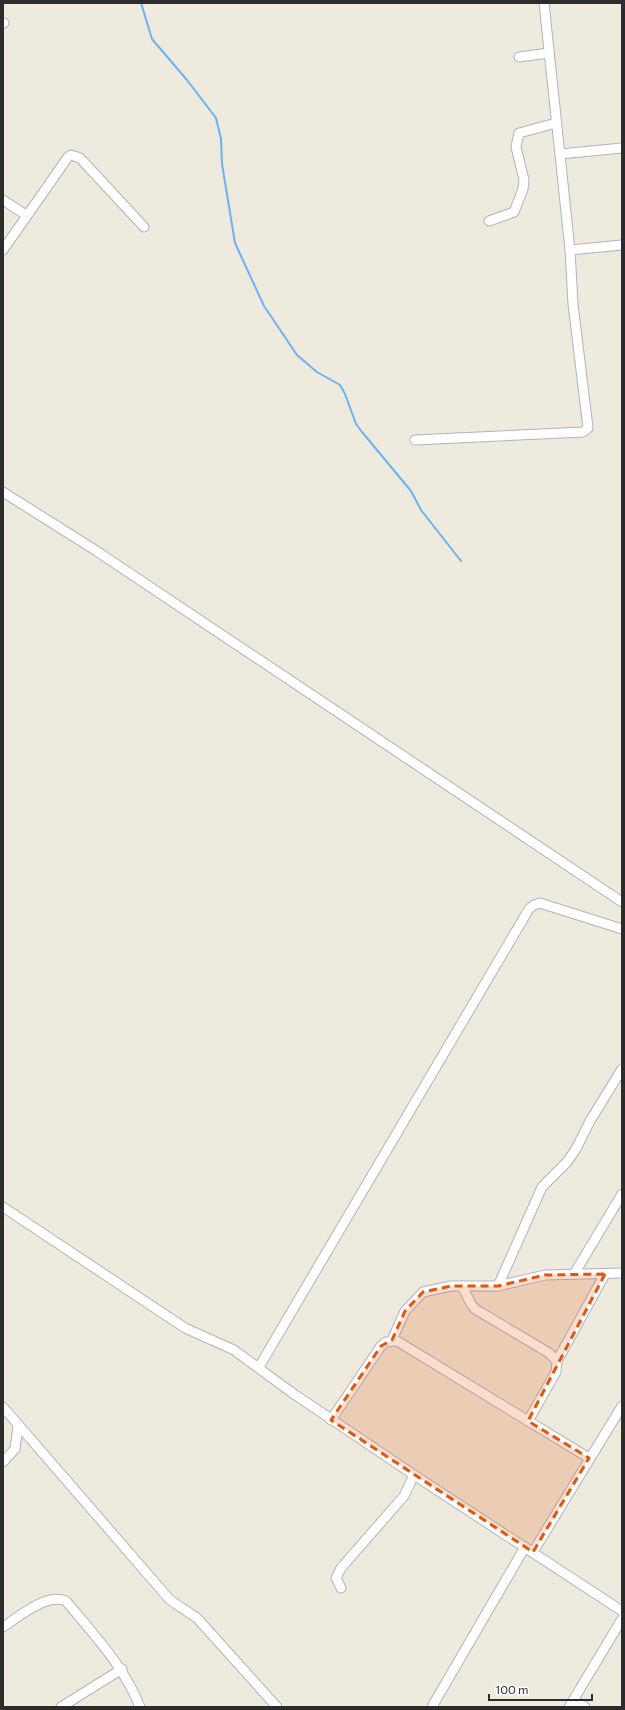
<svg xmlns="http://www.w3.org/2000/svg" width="625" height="1710" font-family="Commissioner,sans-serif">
  <rect width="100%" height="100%" fill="#eeeade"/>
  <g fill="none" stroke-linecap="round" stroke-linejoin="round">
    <path stroke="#6db3f4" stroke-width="2" d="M 141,3 L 152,39 L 187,80 L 216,118 L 221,139 L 222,164 L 235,243 L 264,306 L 297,355 L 317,372 L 340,385 L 345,394 L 356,424 L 362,432 L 411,491 L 421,510 L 461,561"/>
    <g stroke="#b2b2c0" stroke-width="11">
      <g id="minor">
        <path d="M 3,23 L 4,23"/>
        <path d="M 519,57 L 549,53"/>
        <path d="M 560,154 L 622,148"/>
        <path d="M 3,200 L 26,215"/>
        <path d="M 489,221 L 514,212 L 523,189 L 524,180 L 516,147 L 519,133 L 556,123"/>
        <path d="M 3,250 L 68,157 L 71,155 L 80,158 L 144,227"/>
        <path d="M 570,250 L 622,245"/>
        <path d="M 415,440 L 583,432 L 588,428 L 573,304 L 570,250 L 544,3"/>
        <path d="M 3,492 L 95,550 L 622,902"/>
        <path d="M 3,1207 L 185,1328 L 234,1350 L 291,1392 L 414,1475 L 622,1611"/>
        <path d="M 574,1274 L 622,1194"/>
        <path d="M 462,1286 L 471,1304 L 475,1309 L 549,1353 L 557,1361 L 556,1372 L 528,1421"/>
        <path d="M 498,1286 L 542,1187 L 567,1162 L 576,1149 L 590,1121 L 622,1069"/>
        <path d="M 392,1340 L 405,1311 L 423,1292 L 451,1286 L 498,1286 L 545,1275 L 622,1273"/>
        <path d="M 557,1361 L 605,1274"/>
        <path d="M 259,1367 L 529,909 L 534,905 L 540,903 L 622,929"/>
        <path d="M 3,1407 L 170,1600 L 197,1618 L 277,1707"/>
        <path d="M 331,1420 L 381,1346 L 386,1342 L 397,1341 L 589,1458"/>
        <path d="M 3,1462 L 15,1449 L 18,1426"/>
        <path d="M 533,1552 L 622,1406"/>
        <path d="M 341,1588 L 336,1578 L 341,1568 L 404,1496 L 414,1475"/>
        <path d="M 3,1627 C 20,1616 46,1593 66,1601 C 94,1635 124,1666 140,1707"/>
        <path d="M 574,1700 L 585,1707"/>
        <path d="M 433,1705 L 525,1547"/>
        <path d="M 61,1707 L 122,1669"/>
        <path d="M 569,1707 L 622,1619"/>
      </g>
    </g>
    <use href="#minor" stroke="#fff" stroke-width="9"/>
  </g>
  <path fill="#df570e" fill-opacity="0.2" stroke="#df570e" stroke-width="3" stroke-dasharray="8 5" stroke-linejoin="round" d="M 605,1274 L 528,1421 L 589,1458 L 533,1552 L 331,1420 L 381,1346 L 392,1340 L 405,1311 L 423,1292 L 451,1286 L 498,1286 L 545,1275 Z"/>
  <rect width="625" height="1710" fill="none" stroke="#2c2c2c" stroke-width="8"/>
  <path d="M489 1694v6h103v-6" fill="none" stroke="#2c2c2c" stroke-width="2"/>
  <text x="495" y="1694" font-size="12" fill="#2c2c2c" stroke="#ffffff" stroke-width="3" paint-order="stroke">100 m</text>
</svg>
